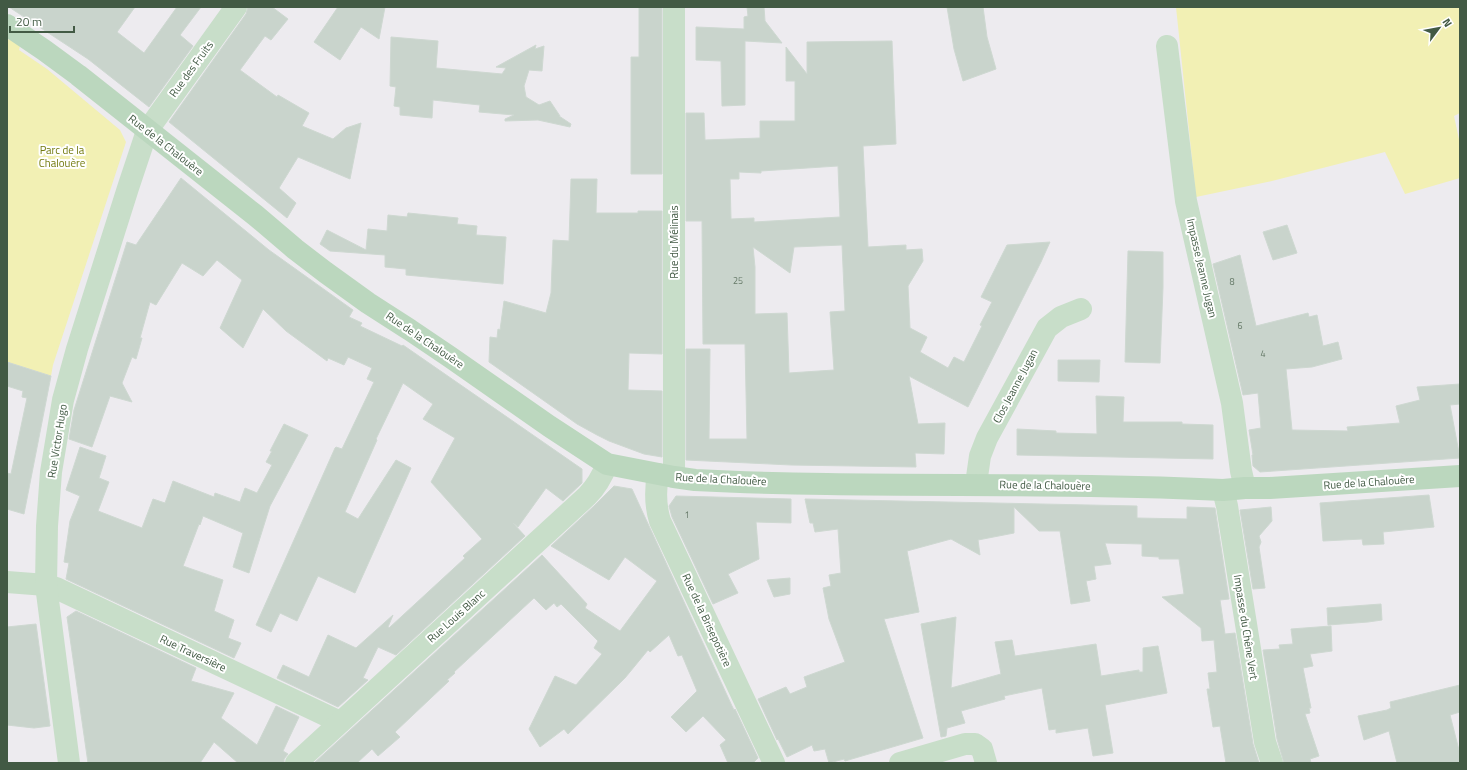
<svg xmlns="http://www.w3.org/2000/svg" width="1467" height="770" font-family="'Titillium Web',sans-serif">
  <rect width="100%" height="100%" fill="#edebef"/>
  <g fill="#f2f0b4">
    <path d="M 1176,7 L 1460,7 L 1460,113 L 1454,116 L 1460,144 L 1460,178 L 1405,194 L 1385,152 L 1272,181 L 1196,197 Z"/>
    <path d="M 9,39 L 20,46 L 19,50 L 47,69 L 120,130 L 126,142 L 53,365 L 51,376 L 7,362 L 7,41 Z"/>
  </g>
  <g fill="#c9d4cc" stroke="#ced8d1" fill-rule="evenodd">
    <path d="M 9,7 L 135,7 L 117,32 L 144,53 L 177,7 L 201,7 L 180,35 L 193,46 L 149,107 L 88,59 Z"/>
    <path d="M 248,7 L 272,7 L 288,19 L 271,40 L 265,36 L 240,70 L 277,97 L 278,95 L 309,113 L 302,126 L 333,139 L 346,128 L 361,123 L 350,179 L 298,157 L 279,188 L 296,203 L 287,218 L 169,122 L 246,14 Z"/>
    <path d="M 338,7 L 385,7 L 379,39 L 361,27 L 340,60 L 314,42 Z"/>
    <path d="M 639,7 L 662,7 L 662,174 L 631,174 L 631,57 L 639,57 Z"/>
    <path d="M 747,7 L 764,7 L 765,21 L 782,43 L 745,41 L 745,105 L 722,106 L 721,61 L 696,60 L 696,27 L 744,29 L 744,17 L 748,16 Z"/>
    <path d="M 947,7 L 983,7 L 987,37 L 996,69 L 963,81 L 954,49 Z"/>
    <path d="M 391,37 L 438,41 L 436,68 L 502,74 L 506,68 L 496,67 L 536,45 L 535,49 L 544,46 L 542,71 L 529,70 L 524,86 L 526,97 L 539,105 L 550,101 L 560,116 L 559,116 L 571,124 L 570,127 L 538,120 L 505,121 L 505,119 L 514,115 L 479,112 L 480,105 L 433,100 L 432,118 L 400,115 L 400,107 L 394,106 L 396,87 L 390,86 Z"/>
    <path d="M 892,41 L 896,144 L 863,146 L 868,247 L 906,245 L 906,250 L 922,249 L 923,261 L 908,286 L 910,328 L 927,337 L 920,352 L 948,368 L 954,357 L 964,362 L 982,326 L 980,325 L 992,302 L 981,297 L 1007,245 L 1050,242 L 1041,262 L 968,407 L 909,376 L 918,424 L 945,423 L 944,454 L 915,453 L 916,467 L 791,465 L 686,460 L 686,349 L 710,349 L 709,439 L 747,439 L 745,344 L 703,344 L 702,221 L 686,221 L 686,113 L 704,113 L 705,140 L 760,138 L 760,121 L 795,121 L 795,81 L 786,81 L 786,47 L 807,74 L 807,42 ZM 838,166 L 840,217 L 754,222 L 754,218 L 731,219 L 730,179 L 739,179 L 739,172 L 761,173 L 761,171 ZM 842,245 L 845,311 L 830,312 L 834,370 L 789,373 L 787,313 L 755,314 L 755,267 L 753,247 L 790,273 L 794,247 Z"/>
    <path d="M 181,178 L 269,250 L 353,310 L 349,317 L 362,323 L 360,326 L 402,346 L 403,345 L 582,469 L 582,483 L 563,501 L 546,488 L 518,527 L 513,523 L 525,536 L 396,655 L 378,647 L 363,678 L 368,680 L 338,707 L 277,678 L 283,665 L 309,677 L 328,635 L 356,648 L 393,615 L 388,627 L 389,628 L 465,558 L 463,556 L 482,539 L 431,482 L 455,438 L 423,419 L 433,404 L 403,383 L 376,439 L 377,440 L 345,512 L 358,519 L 396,460 L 411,468 L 355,593 L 318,576 L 297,621 L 280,613 L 271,632 L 256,625 L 335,448 L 336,447 L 342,449 L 374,382 L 367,379 L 372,368 L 348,357 L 344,365 L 328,358 L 327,361 L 286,331 L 263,309 L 243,348 L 220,328 L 242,280 L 217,260 L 203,276 L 182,263 L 156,305 L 150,302 L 140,338 L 142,338 L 136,359 L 132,357 L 122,383 L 132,402 L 110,396 L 92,447 L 69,439 L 74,410 L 127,242 L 136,245 Z"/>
    <path d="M 571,179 L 597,179 L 596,213 L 638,213 L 638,211 L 662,211 L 662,354 L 629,353 L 628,390 L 662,391 L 662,457 L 644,454 L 609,441 L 597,435 L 577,424 L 489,362 L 490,337 L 497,338 L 498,329 L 500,330 L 504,301 L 546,313 L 551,293 L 553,240 L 569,241 Z"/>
    <path d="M 408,213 L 458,218 L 457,224 L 477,226 L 476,235 L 506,237 L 503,284 L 406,275 L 406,269 L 385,267 L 385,255 L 330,251 L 320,244 L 327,230 L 366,250 L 368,229 L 387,231 L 388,215 L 407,217 Z"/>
    <path d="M 1287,225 L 1297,253 L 1273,260 L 1263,232 Z"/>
    <path d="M 1128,251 L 1163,252 L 1163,287 L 1160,363 L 1125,362 Z"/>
    <path d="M 1240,255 L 1256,326 L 1308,313 L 1309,317 L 1317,315 L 1323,346 L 1338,342 L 1342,359 L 1312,367 L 1286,369 L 1292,430 L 1348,431 L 1347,427 L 1400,423 L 1396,406 L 1420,400 L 1417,387 L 1460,384 L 1460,404 L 1450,405 L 1460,458 L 1260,472 L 1253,466 L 1252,455 L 1253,455 L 1249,430 L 1261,428 L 1258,393 L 1243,395 L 1213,264 Z"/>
    <path d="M 1058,360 L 1100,360 L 1099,382 L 1058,381 Z"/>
    <path d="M 7,362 L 51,376 L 24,514 L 7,509 L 7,473 L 11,474 L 27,398 L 22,397 L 23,391 L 7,386 Z"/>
    <path d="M 1096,396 L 1124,397 L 1123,422 L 1182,422 L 1182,424 L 1213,425 L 1213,459 L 1017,455 L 1017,429 L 1056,431 L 1056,433 L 1097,434 Z"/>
    <path d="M 284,424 L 308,435 L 270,506 L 249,573 L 233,567 L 243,533 L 203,516 L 200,525 L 199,524 L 183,566 L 223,580 L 214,611 L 234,620 L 228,638 L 241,643 L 234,658 L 66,579 L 69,563 L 64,562 L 70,521 L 80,496 L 66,490 L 80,447 L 106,456 L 99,478 L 109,482 L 98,511 L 142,528 L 153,499 L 165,503 L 173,481 L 214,497 L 215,493 L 240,502 L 245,488 L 257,493 L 272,465 L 266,462 L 272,451 L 270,451 Z"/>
    <path d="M 614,486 L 632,489 L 732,706 L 734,710 L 735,709 L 758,758 L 753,763 L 728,763 L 720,745 L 726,740 L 703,716 L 686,732 L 671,717 L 697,691 L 682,655 L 678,656 L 669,635 L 650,652 L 648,650 L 625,678 L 568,734 L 564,729 L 540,747 L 529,729 L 555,676 L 576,685 L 602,654 L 594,648 L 598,641 L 561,604 L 557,607 L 554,603 L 546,610 L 534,598 L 454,672 L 455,673 L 447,680 L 449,681 L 395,732 L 400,737 L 378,756 L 372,749 L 357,763 L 314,763 L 542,555 L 587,604 L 585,608 L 620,631 L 657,581 L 625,557 L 609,580 L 551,546 L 595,505 Z"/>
    <path d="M 1429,495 L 1434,527 L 1383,532 L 1384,544 L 1363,545 L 1362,539 L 1323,541 L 1320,503 Z"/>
    <path d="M 676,496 L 791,499 L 791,523 L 756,522 L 759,559 L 728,574 L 738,593 L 713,604 L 672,517 L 669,506 Z"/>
    <path d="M 805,499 L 1137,506 L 1137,518 L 1187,519 L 1187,507 L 1215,508 L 1229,599 L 1220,600 L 1225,634 L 1235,633 L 1253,744 L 1259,763 L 1226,763 L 1220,726 L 1213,727 L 1207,689 L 1210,689 L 1208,673 L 1217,672 L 1214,640 L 1202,641 L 1201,628 L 1162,597 L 1184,594 L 1179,559 L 1159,559 L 1159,557 L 1142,556 L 1142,544 L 1105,543 L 1111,564 L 1094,566 L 1096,579 L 1086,581 L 1090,601 L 1071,604 L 1060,531 L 1039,531 L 1014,507 L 1014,533 L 978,540 L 980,555 L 951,539 L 907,551 L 919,612 L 884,619 L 923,738 L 845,761 L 844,759 L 829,763 L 825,749 L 814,751 L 812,745 L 787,757 L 778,739 L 777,740 L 758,699 L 786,687 L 790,694 L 807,687 L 804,677 L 845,662 L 829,619 L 823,588 L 831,586 L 829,575 L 841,573 L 838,529 L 815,532 L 813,523 L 810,523 Z"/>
    <path d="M 1271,507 L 1272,521 L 1259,536 L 1261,542 L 1259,547 L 1265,588 L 1253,589 L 1240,510 Z"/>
    <path d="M 790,578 L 790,594 L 774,597 L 767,580 Z"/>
    <path d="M 1381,604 L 1382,620 L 1368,622 L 1328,625 L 1327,608 Z"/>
    <path d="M 76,611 L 196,668 L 191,681 L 234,693 L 221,718 L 257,745 L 276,706 L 299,717 L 283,751 L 288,754 L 284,759 L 284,763 L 238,763 L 214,742 L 200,763 L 165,763 L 165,762 L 88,763 L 67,617 Z"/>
    <path d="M 956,617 L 951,688 L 1001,674 L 995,642 L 1012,640 L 1015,656 L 1096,644 L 1101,676 L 1139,670 L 1139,672 L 1143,672 L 1143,648 L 1158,646 L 1167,693 L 1105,705 L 1113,753 L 1093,756 L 1088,728 L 1056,733 L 1056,729 L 1049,730 L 1042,688 L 1004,696 L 1005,699 L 961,711 L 965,723 L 947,728 L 946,736 L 941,737 L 921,624 Z"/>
    <path d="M 36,624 L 50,726 L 34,728 L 7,725 L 7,627 Z"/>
    <path d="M 1331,626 L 1332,651 L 1310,654 L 1313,666 L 1303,668 L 1311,708 L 1309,708 L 1310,713 L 1305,714 L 1319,756 L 1310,759 L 1311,763 L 1284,763 L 1277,739 L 1263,650 L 1280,649 L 1279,645 L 1293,644 L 1291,629 Z"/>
    <path d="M 1460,685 L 1460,712 L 1450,715 L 1460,754 L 1460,763 L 1397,763 L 1389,731 L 1364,740 L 1358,716 L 1387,710 L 1391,708 L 1390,702 Z"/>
  </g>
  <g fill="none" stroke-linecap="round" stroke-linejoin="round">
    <g stroke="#c8dec9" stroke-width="22">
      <path d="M 1167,46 L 1186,201 L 1232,403 L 1241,471 L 1245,488"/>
      <path d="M 658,474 C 655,491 655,505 660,521 L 774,763"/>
      <path d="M 674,477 L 674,7"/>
      <path d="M 976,484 L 980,456 L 987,438 L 1047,328 L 1061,317 L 1081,309"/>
      <path d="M 1223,490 L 1227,506 L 1265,742 L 1272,763"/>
      <path d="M 7,582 L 46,585 L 56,588 L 340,722"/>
      <path d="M 69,763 L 46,585 L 47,526 L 51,472 L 63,400 L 77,349 L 128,188 L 147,131 L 236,7"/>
      <path d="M 296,763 L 587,496 C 597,486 602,477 607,464"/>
      <path d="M 900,763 L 965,744 L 975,744 L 982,749 L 986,763"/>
    </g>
    <path stroke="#bbd7be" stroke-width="22" d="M 7,25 L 44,50 L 78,75 L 255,215 L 295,249 L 325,272 L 368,303 L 410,330 L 450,357 L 549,426 L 607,464 L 674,477 L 695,480 C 871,489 1047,481 1223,490 L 1245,488 L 1270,488 L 1460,476"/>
  </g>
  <g text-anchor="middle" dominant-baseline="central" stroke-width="4" stroke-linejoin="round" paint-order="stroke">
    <g font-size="9" fill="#647866">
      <text x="738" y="280">25</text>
      <text x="1232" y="281">8</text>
      <text x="1240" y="325">6</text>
      <text x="1263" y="353">4</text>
      <text x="687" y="514">1</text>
    </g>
    <g font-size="11" fill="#425a44" stroke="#fff">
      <text transform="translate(191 69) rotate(-54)">Rue des Fruits</text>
      <text transform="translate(166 145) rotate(38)">Rue de la Chalouère</text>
      <text transform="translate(674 242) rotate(-90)">Rue du Mélinais</text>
      <text transform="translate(1202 268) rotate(77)">Impasse Jeanne Jugan</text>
      <text transform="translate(425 340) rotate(34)">Rue de la Chalouère</text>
      <text transform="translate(1015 386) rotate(-62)">Clos Jeanne Jugan</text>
      <text transform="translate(57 441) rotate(-81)">Rue Victor Hugo</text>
      <text transform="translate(721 479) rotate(3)">Rue de la Chalouère</text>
      <text transform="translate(1369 482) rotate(-4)">Rue de la Chalouère</text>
      <text transform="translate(1045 485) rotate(1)">Rue de la Chalouère</text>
      <text transform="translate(456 616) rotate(-42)">Rue Louis Blanc</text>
      <text transform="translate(707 620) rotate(65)">Rue de la Brisepotière</text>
      <text transform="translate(1246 627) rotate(81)">Impasse du Chêne Vert</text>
      <text transform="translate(193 653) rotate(25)">Rue Traversière</text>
    </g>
    <g font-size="11" fill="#727a0e" stroke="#fff">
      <text x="62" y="150">Parc de la<tspan x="62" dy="13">Chalouère</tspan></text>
    </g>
  </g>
  <rect width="1467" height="770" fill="none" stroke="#425a44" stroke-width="16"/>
  <g transform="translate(1439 28) rotate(58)" stroke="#ffffff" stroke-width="3" paint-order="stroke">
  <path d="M0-3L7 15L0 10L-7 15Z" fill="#425a44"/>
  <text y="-6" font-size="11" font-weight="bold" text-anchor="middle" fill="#425a44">N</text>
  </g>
  <path d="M10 26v6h64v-6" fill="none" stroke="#425a44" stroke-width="2"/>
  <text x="16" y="26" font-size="12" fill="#425a44" stroke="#ffffff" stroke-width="3" paint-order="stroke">20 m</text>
</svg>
